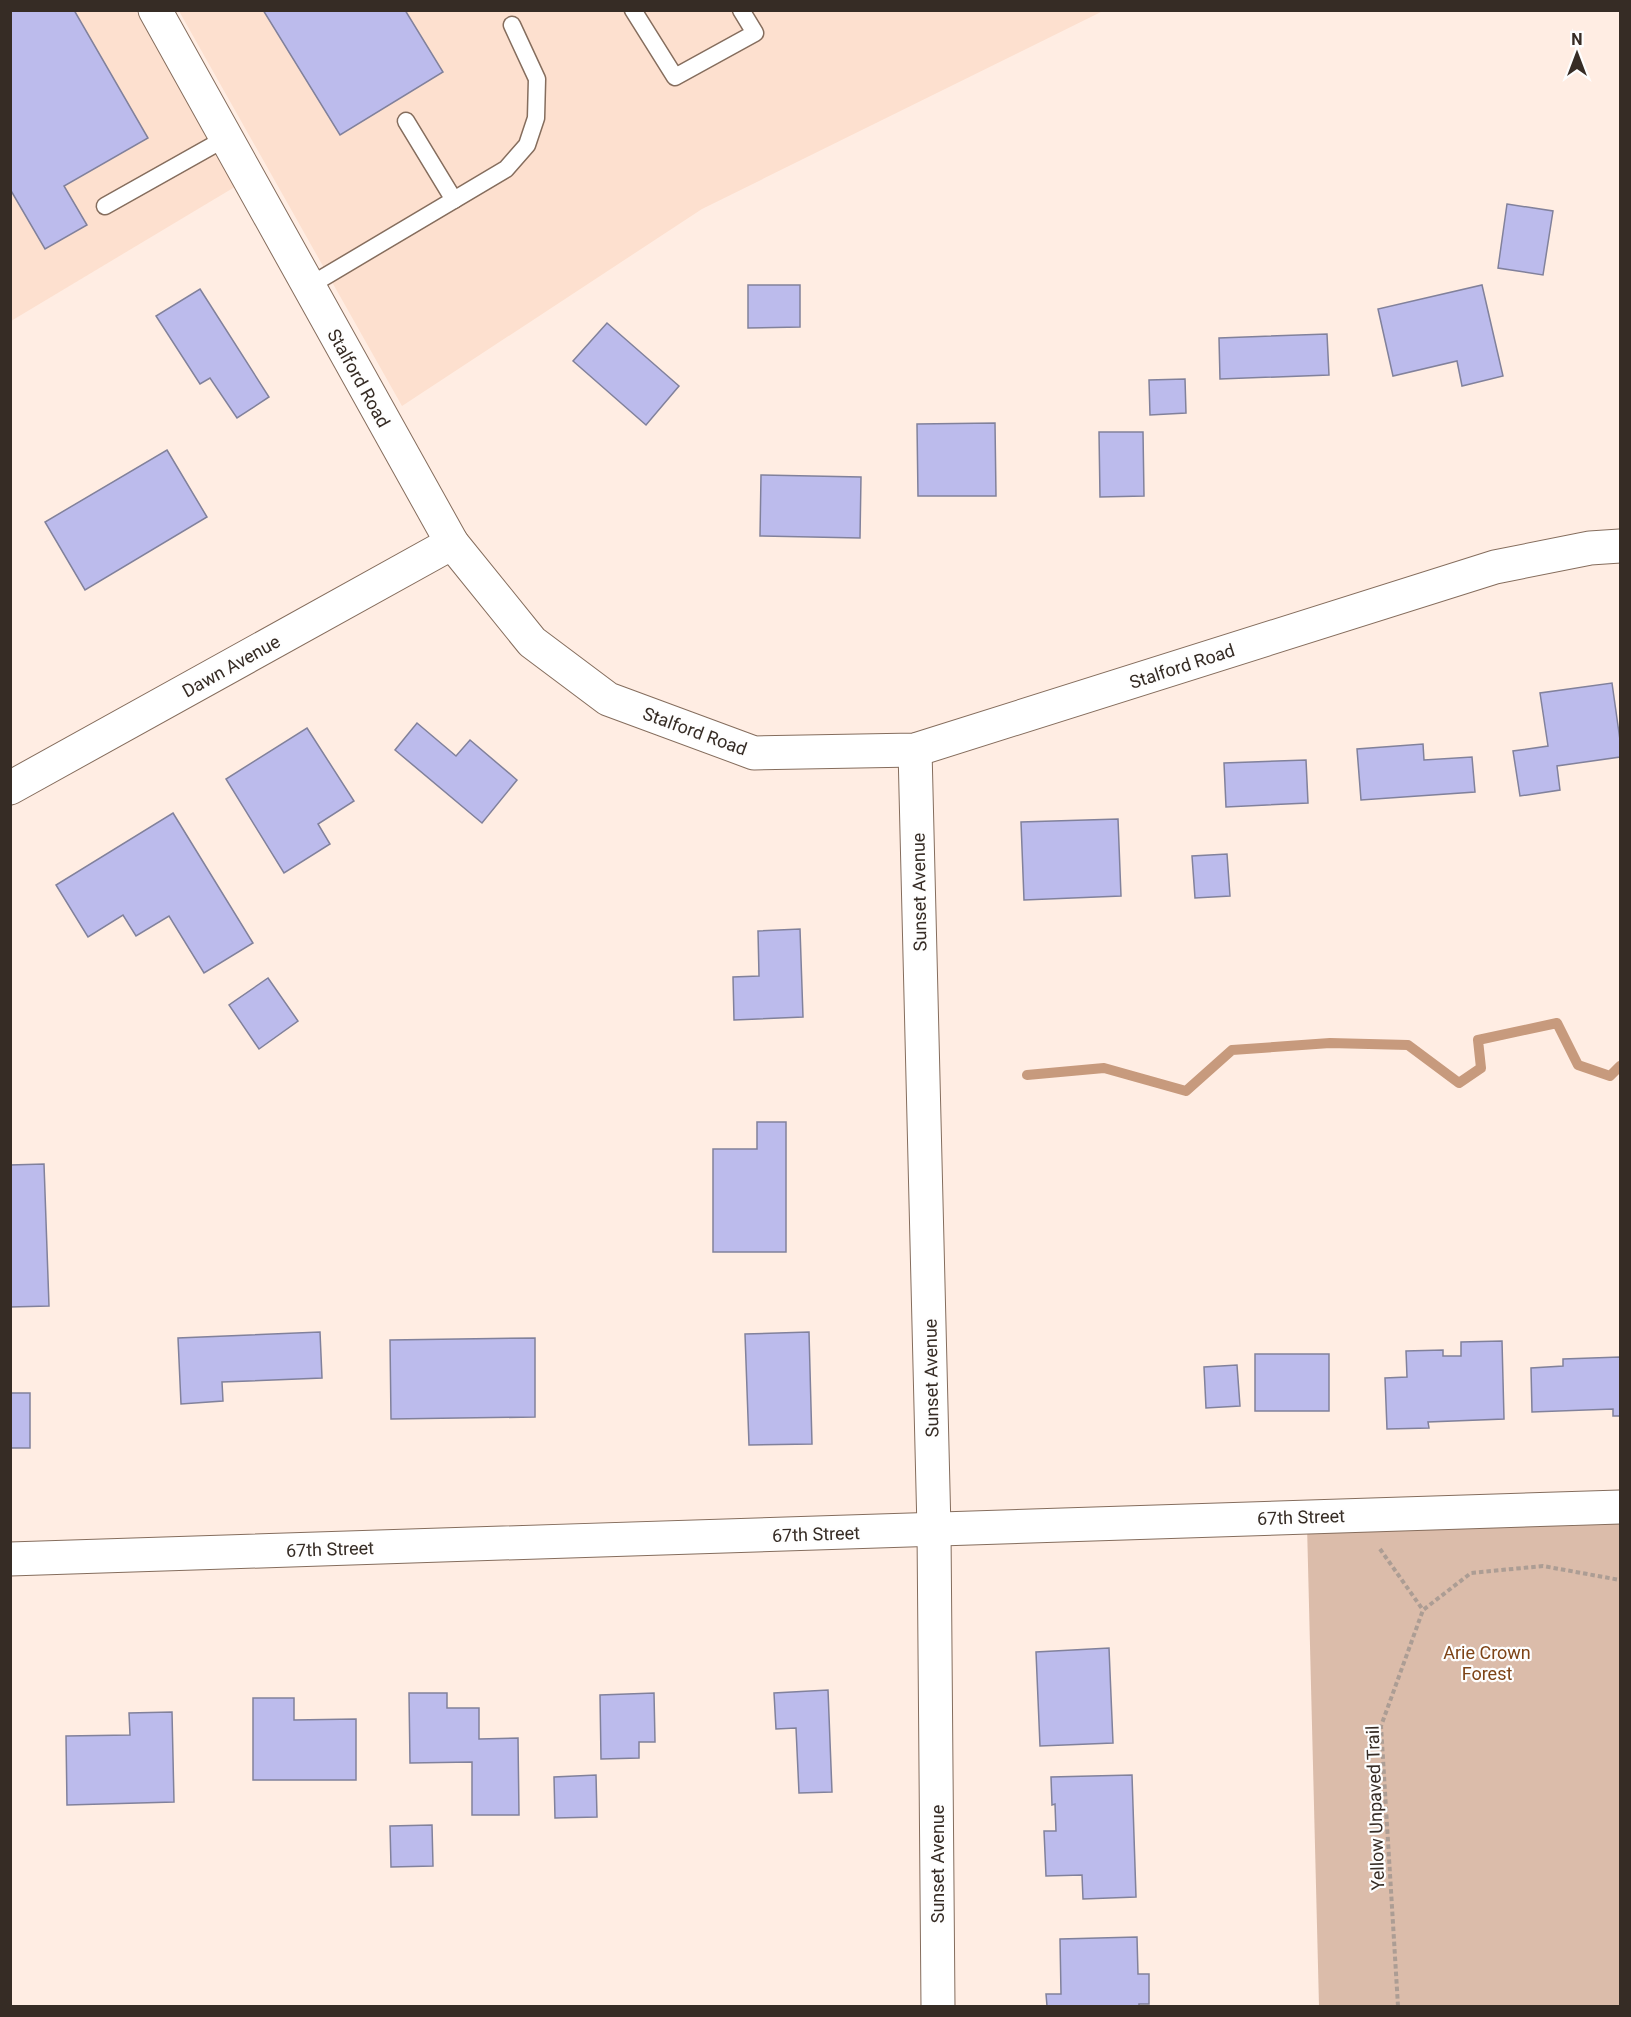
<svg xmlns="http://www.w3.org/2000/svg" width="1631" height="2017" font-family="Roboto,sans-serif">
  <rect width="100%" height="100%" fill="#ffede3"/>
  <g fill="#fde0cf">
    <path d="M 10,11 L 136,11 L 238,185 L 11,321 Z"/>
    <path d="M 179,11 L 1103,11 L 702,209 L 402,406 Z"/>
  </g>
  <path fill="#dbbcaa" d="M 1620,1517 L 1620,2006 L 1319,2006 L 1307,1525 Z"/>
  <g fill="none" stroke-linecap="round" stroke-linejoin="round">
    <path stroke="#c79a7d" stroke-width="10" d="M 1027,1075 L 1104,1068 L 1186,1091 L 1232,1050 L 1330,1043 L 1408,1045 L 1459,1083 L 1481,1068 L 1478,1040 L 1557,1023 L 1578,1065 L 1610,1076 L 1620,1066"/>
  </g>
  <g fill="#bcbbec" stroke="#81819b" stroke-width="1.5">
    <path d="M 10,10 L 74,10 L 148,138 L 64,186 L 87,225 L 45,249 L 10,189 Z"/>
    <path d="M 263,10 L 405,10 L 443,72 L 340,135 Z"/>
    <path d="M 1507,204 L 1553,211 L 1543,275 L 1498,268 Z"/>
    <path d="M 748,285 L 800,285 L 800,327 L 748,328 Z"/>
    <path d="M 1482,285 L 1503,376 L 1462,386 L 1457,361 L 1393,376 L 1378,309 Z"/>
    <path d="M 200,289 L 269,397 L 237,418 L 210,378 L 200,384 L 156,316 Z"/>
    <path d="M 607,323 L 679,386 L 646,425 L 573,361 Z"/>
    <path d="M 1327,334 L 1329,375 L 1220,379 L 1219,338 Z"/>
    <path d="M 1185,379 L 1186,413 L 1150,415 L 1149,380 Z"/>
    <path d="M 995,423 L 996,496 L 918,496 L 917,424 Z"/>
    <path d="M 1099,432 L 1143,432 L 1144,496 L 1100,497 Z"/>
    <path d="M 167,450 L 207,517 L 85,590 L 45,522 Z"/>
    <path d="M 761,475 L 861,477 L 860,538 L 760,536 Z"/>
    <path d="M 1612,683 L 1620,740 L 1620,757 L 1557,766 L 1560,790 L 1520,796 L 1513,751 L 1548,746 L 1540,693 Z"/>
    <path d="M 417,723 L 456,756 L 470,740 L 517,780 L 482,823 L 395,750 Z"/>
    <path d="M 307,728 L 354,801 L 318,824 L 330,844 L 284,873 L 226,779 Z"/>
    <path d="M 1423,744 L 1424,760 L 1472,757 L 1475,792 L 1361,800 L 1357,749 Z"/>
    <path d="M 1306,760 L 1308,803 L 1226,807 L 1224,763 Z"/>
    <path d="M 173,813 L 253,943 L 204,973 L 169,916 L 136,936 L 123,915 L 88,937 L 56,885 Z"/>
    <path d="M 1118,819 L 1121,896 L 1024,900 L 1021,822 Z"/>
    <path d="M 1227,854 L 1230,896 L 1195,898 L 1192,856 Z"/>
    <path d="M 800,929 L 803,1017 L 734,1020 L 733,977 L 759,976 L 758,931 Z"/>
    <path d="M 268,978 L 298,1021 L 259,1049 L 229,1005 Z"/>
    <path d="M 757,1122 L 786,1122 L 786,1252 L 713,1252 L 713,1149 L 757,1149 Z"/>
    <path d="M 44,1164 L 49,1306 L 10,1307 L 10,1165 Z"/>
    <path d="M 320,1332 L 322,1378 L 222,1382 L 223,1401 L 181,1404 L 178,1338 Z"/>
    <path d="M 809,1332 L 812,1444 L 749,1445 L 745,1334 Z"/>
    <path d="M 535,1338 L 535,1417 L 391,1419 L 390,1340 Z"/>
    <path d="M 1502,1341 L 1504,1419 L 1428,1422 L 1429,1428 L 1387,1429 L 1385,1378 L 1407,1377 L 1406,1351 L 1443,1350 L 1443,1356 L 1461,1356 L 1461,1342 Z"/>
    <rect x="1255" y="1354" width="74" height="57"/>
    <path d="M 1620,1357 L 1620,1416 L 1613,1416 L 1613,1409 L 1532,1412 L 1531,1368 L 1563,1366 L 1563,1359 Z"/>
    <path d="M 1237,1365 L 1240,1406 L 1206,1408 L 1204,1367 Z"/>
    <rect x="10" y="1393" width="20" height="55"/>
    <path d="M 1109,1648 L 1113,1743 L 1040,1746 L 1036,1652 Z"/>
    <path d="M 828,1690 L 832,1792 L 799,1793 L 796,1728 L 776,1729 L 774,1693 Z"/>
    <path d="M 409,1693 L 447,1693 L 447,1708 L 479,1708 L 479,1739 L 518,1738 L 519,1815 L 472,1815 L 472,1762 L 410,1763 Z"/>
    <path d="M 654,1693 L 655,1742 L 639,1742 L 639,1758 L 601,1759 L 600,1695 Z"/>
    <path d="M 253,1698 L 294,1698 L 294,1720 L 356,1719 L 356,1780 L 253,1780 Z"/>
    <path d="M 172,1712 L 174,1802 L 67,1805 L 66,1736 L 130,1735 L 129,1713 Z"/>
    <path d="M 596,1775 L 597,1817 L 555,1818 L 554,1777 Z"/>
    <path d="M 1132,1775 L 1136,1897 L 1083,1899 L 1082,1875 L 1046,1876 L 1044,1831 L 1056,1831 L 1055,1804 L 1052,1805 L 1051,1777 Z"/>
    <path d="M 432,1825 L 433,1866 L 391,1867 L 390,1826 Z"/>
    <path d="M 1137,1937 L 1138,1974 L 1149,1974 L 1149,2004 L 1139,2004 L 1139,2006 L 1047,2006 L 1046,1994 L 1061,1994 L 1060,1939 Z"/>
  </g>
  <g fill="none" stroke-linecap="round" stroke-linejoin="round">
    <g stroke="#856d5d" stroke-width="19">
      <g id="lane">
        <path d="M 633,10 L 675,77 L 755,33 L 741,10"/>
        <path d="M 406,121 L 454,200"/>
        <path d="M 105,206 L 226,138"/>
        <path d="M 309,286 L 506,169 L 527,145 L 536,118 L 537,79 L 512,25"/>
      </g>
    </g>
    <g stroke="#856d5d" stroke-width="35">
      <g id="street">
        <path d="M 155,10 L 452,543 L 532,642 L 608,699 L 754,753 L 915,750 L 1495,567 L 1590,548 L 1620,546"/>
        <path d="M 915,750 L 934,1530 L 938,2006"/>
        <path d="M 10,788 L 452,543"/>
        <path d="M 10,1559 L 1620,1507"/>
      </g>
    </g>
    <g stroke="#ac9d94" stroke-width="4" stroke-dasharray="4.5 3" stroke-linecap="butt">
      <path d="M 1380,1549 L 1423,1610"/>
      <path d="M 1398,2006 L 1381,1726 L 1423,1610 L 1471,1573 L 1543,1566 L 1620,1580"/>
    </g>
    <use href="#lane" stroke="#fff" stroke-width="16"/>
    <use href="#street" stroke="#fff" stroke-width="33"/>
  </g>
  <g text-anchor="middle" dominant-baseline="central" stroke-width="4.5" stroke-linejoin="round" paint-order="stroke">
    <g font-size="18" fill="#362c25" stroke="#fefefe">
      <text transform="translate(359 378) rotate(61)">Stalford Road</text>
      <text transform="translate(231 666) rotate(-29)">Dawn Avenue</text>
      <text transform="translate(1182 666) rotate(-18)">Stalford Road</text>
      <text transform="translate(695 731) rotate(20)">Stalford Road</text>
      <text transform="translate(919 892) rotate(-91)">Sunset Avenue</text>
      <text transform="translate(931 1378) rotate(-91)">Sunset Avenue</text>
      <text transform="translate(1301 1517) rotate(-2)">67th Street</text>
      <text transform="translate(816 1534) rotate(-2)">67th Street</text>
      <text transform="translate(330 1549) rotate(-2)">67th Street</text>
      <text transform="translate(1375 1808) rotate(-92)">Yellow Unpaved Trail</text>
      <text transform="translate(937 1864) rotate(-90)">Sunset Avenue</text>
    </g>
    <g font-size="18" fill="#7e4417" stroke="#fefefe">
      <text x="1487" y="1652">Arie Crown<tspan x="1487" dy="21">Forest</tspan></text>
    </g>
  </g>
  <rect width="1631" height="2017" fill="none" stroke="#362c25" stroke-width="24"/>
  <g transform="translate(1577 54)" stroke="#fefefe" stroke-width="4.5" paint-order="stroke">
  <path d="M0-4.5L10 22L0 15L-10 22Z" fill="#362c25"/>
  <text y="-9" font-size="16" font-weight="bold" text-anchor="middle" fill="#362c25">N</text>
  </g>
</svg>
